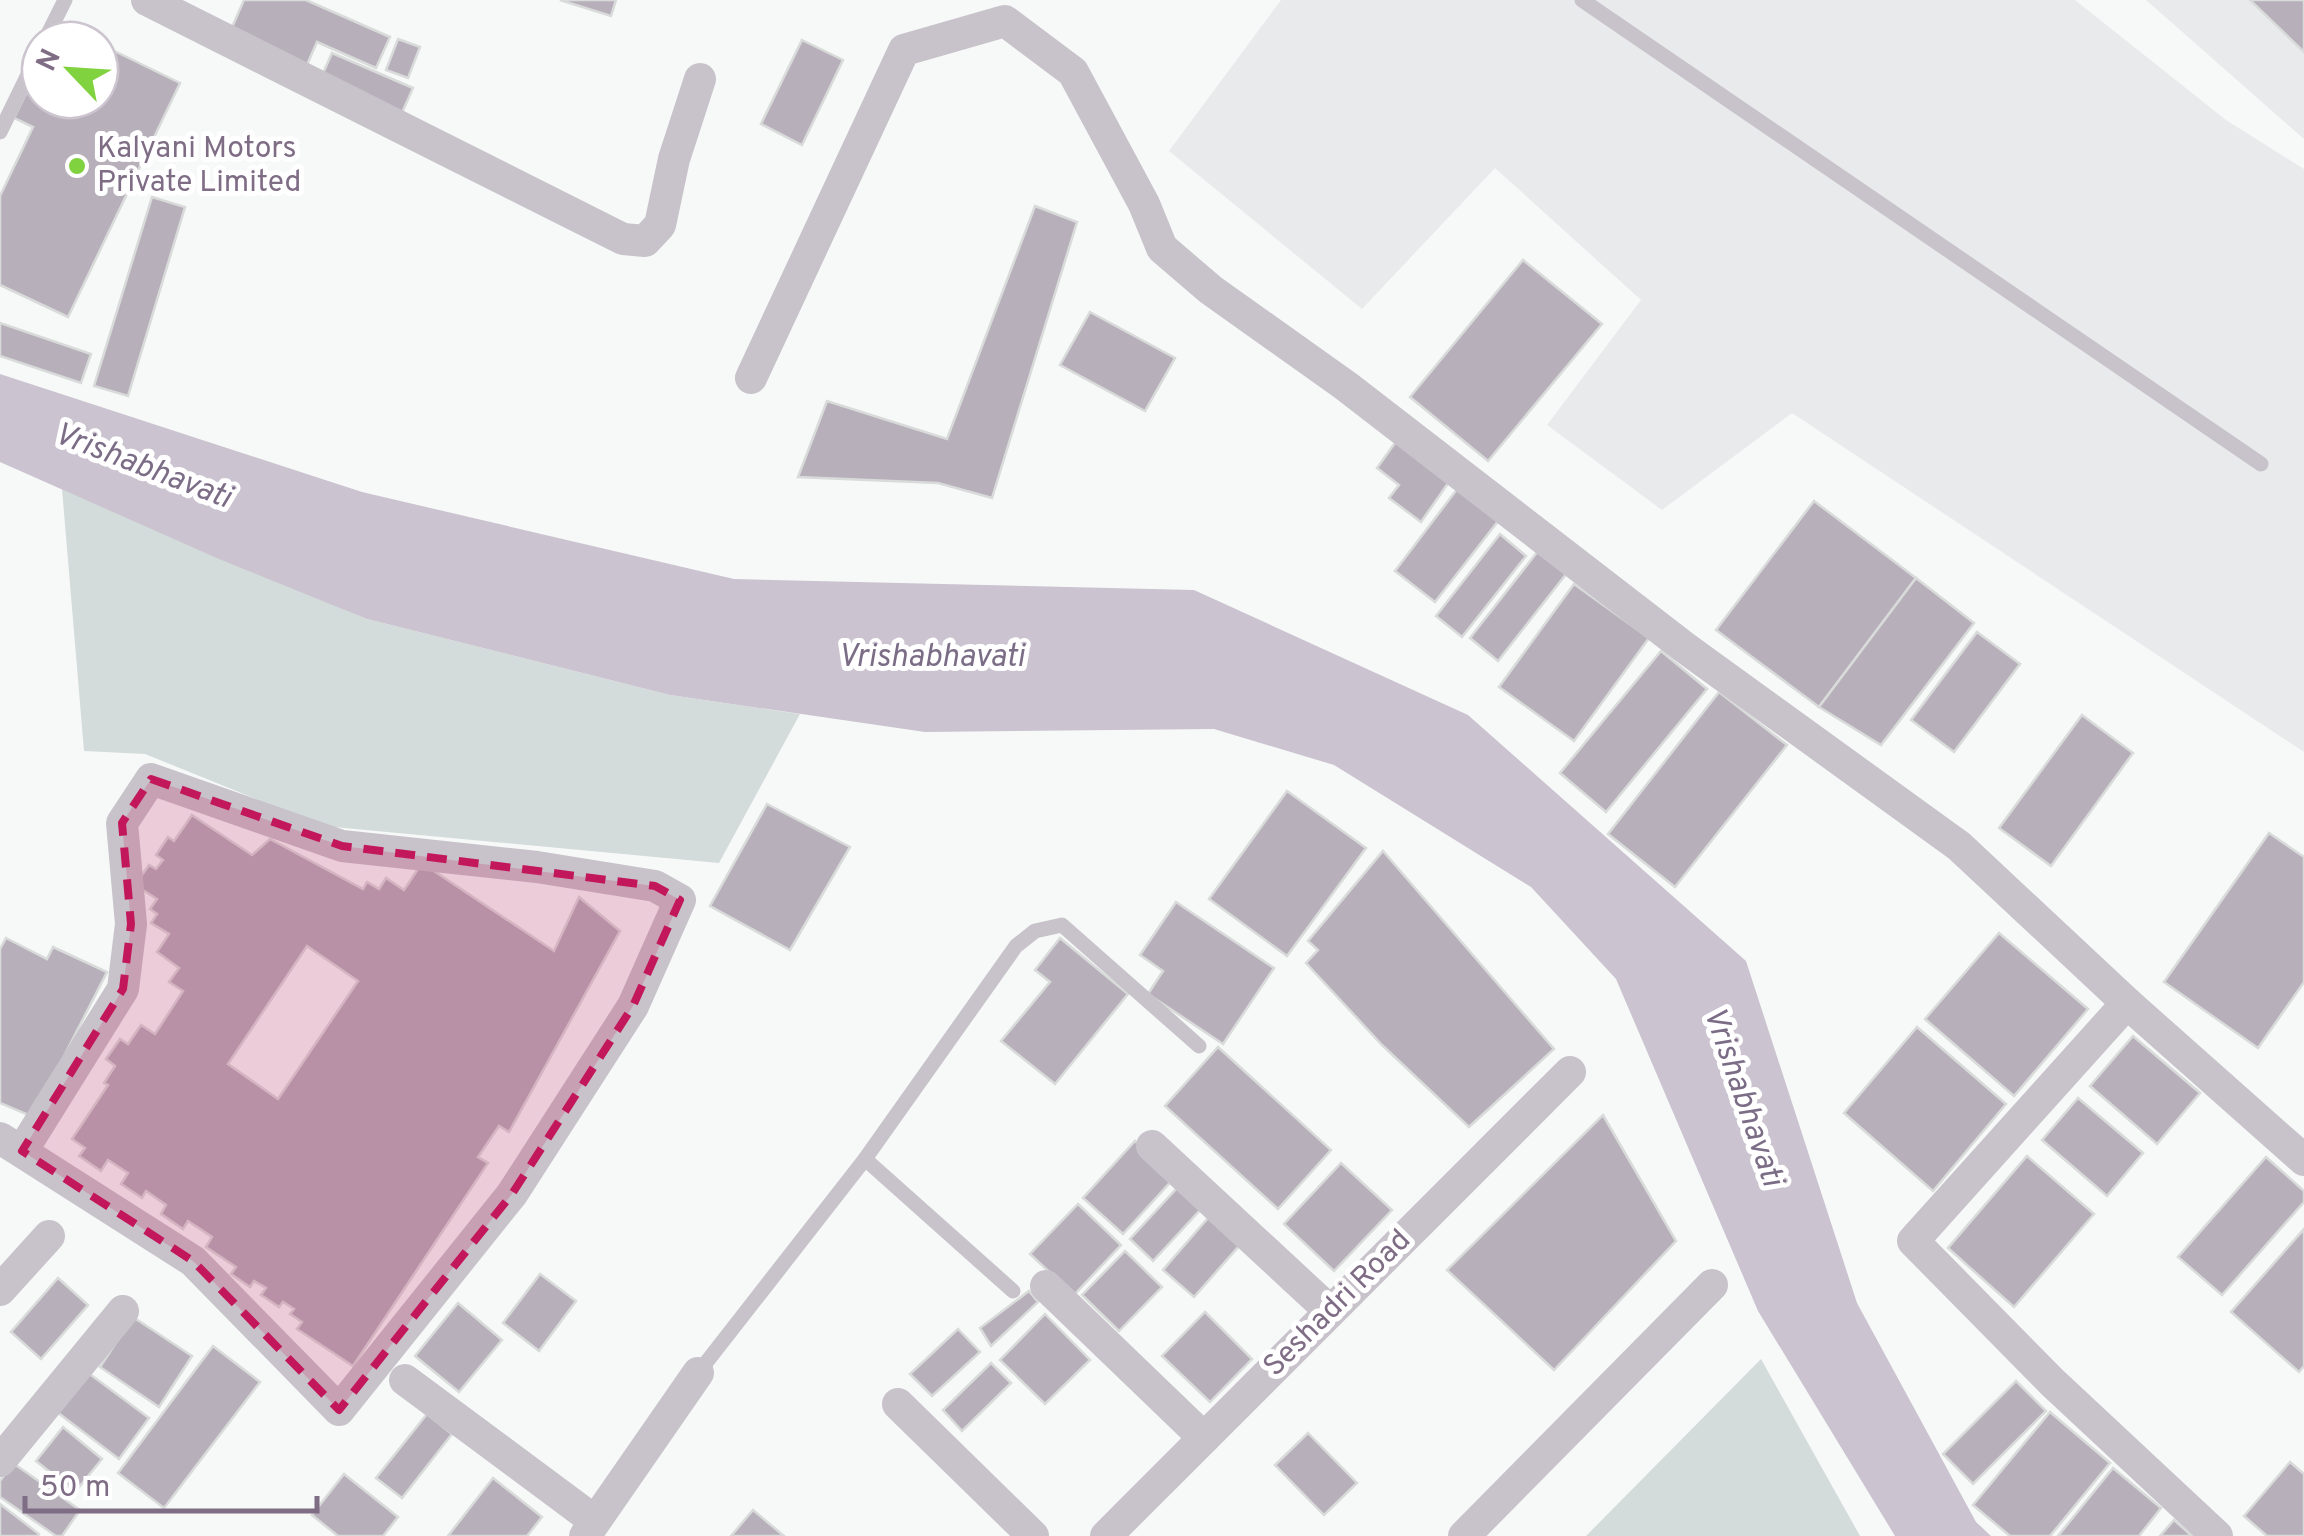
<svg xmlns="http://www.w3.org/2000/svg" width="2304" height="1536" font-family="Overpass,sans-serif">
  <rect width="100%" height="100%" fill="#f7f9f8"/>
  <g fill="#e9eaeb">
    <path d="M 1281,0 L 2075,0 L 2226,120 L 2304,169 L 2304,752 L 1792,413 L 1662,510 L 1547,425 L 1641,300 L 1495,168 L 1362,309 L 1169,151 Z"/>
    <path d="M 2146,0 L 2304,0 L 2304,139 Z"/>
  </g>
  <g fill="#d4dcdb">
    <path d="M 62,489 L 367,619 L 670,695 L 800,714 L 719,863 L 323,826 L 145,754 L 84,751 Z"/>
    <path d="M 1761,1359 L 1860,1536 L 1586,1536 Z"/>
  </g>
  <path fill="#cbc4d0" d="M 0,374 L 362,492 L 734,579 L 1194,590 L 1468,715 L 1746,961 L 1857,1303 L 1976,1522 L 1991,1536 L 1895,1536 L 1758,1311 L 1616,979 L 1531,887 L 1334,765 L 1214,729 L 925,732 L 670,695 L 367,619 L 219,559 L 0,462 Z"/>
  <g fill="#b7afba" stroke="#d9dbda" stroke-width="2.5" fill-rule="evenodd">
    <path d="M 244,0 L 306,0 L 390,37 L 376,68 L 317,42 L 306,67 L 229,34 Z"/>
    <path d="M 560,0 L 616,0 L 611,16 Z"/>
    <path d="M 2250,0 L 2304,0 L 2304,52 Z"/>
    <path d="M 59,25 L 91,40 L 52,40 Z"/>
    <path d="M 398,39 L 420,47 L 408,78 L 386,70 Z"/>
    <path d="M 802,40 L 843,60 L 802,145 L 761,124 Z"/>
    <path d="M 100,44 L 180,83 L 68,317 L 0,285 L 0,196 L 33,127 L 14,118 L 40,65 L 40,100 L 100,100 Z"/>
    <path d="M 332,53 L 413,88 L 401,115 L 320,80 Z"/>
    <path d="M 152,197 L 185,207 L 128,396 L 94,386 Z"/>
    <path d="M 1035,206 L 1077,222 L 992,498 L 938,483 L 798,477 L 827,401 L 947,439 Z"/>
    <path d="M 1523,260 L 1602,324 L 1488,461 L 1410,397 Z"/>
    <path d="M 1090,312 L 1175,358 L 1145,411 L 1060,365 Z"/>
    <path d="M 0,323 L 91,354 L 81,383 L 0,356 Z"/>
    <path d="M 1397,440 L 1451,479 L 1421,522 L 1389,498 L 1399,485 L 1377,468 Z"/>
    <path d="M 1458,488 L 1499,520 L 1435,602 L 1395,571 Z"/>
    <path d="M 1814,501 L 1916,578 L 1819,707 L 1716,630 Z"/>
    <path d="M 1500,534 L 1526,556 L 1462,637 L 1436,616 Z"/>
    <path d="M 1538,551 L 1567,573 L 1498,661 L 1470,638 Z"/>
    <path d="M 1916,578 L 1974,623 L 1881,745 L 1819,707 Z"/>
    <path d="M 1574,584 L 1649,638 L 1574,741 L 1499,687 Z"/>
    <path d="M 1977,632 L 2020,664 L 1954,752 L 1911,720 Z"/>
    <path d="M 1661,651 L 1707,689 L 1606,812 L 1560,773 Z"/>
    <path d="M 1719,692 L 1787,745 L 1675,887 L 1608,834 Z"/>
    <path d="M 2082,715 L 2133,753 L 2051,866 L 1999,828 Z"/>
    <path d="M 1287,791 L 1366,848 L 1287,956 L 1209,899 Z"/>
    <path d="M 767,804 L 850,847 L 790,950 L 710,906 Z"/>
    <path d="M 192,815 L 252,855 L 270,839 L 363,889 L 367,882 L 379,889 L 386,878 L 404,890 L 422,863 L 554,951 L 579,897 L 620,931 L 509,1132 L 499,1126 L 478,1157 L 488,1163 L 353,1366 L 297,1329 L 302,1322 L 290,1314 L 294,1309 L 283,1302 L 279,1307 L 261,1295 L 266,1288 L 254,1281 L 250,1287 L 231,1274 L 236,1267 L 206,1247 L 212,1237 L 188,1221 L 183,1229 L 161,1214 L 166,1205 L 146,1191 L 142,1198 L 121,1184 L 128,1173 L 108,1160 L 101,1171 L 79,1156 L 85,1148 L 72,1139 L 108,1085 L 104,1083 L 115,1066 L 106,1059 L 120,1039 L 128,1044 L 141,1025 L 155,1034 L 183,991 L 169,982 L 179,968 L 157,952 L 169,934 L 151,923 L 157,914 L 150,909 L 157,899 L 135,885 L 149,865 L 156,869 L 163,860 L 156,855 L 168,837 L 174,841 ZM 307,946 L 358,981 L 278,1099 L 228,1064 Z"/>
    <path d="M 2269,833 L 2304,857 L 2304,982 L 2258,1048 L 2164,982 Z"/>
    <path d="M 1383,851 L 1554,1049 L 1469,1127 L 1382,1045 L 1306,963 L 1318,950 L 1308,941 Z"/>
    <path d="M 1176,902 L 1274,968 L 1223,1044 L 1148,994 L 1163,971 L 1140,955 Z"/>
    <path d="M 1999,933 L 2088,1009 L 2014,1096 L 1925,1019 Z"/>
    <path d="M 6,938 L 47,959 L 53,947 L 107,972 L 33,1117 L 0,1103 L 0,949 Z"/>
    <path d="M 1060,938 L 1128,994 L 1055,1084 L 1001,1041 L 1050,982 L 1035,970 Z"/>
    <path d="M 1917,1027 L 2006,1104 L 1933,1191 L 1844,1113 Z"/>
    <path d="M 2133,1036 L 2200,1093 L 2157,1144 L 2090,1086 Z"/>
    <path d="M 1218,1047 L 1331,1150 L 1278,1209 L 1165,1106 Z"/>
    <path d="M 2078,1098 L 2143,1153 L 2107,1196 L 2042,1140 Z"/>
    <path d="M 1603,1115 L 1676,1241 L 1554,1370 L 1447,1270 Z"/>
    <path d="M 1135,1141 L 1175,1177 L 1123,1234 L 1083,1198 Z"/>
    <path d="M 2027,1156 L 2094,1214 L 2014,1307 L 1948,1248 Z"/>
    <path d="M 2266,1157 L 2304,1191 L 2304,1202 L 2222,1295 L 2178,1257 Z"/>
    <path d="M 1341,1163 L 1392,1210 L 1334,1271 L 1284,1224 Z"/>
    <path d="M 1178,1187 L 1201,1209 L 1153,1261 L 1130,1239 Z"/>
    <path d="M 1078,1204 L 1121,1245 L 1074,1295 L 1030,1254 Z"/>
    <path d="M 1208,1218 L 1239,1246 L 1194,1297 L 1163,1270 Z"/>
    <path d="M 2304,1229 L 2304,1366 L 2299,1372 L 2231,1312 Z"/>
    <path d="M 1125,1251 L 1162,1287 L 1119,1331 L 1082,1295 Z"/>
    <path d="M 540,1274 L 576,1301 L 539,1351 L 503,1323 Z"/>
    <path d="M 58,1278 L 88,1305 L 41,1359 L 11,1332 Z"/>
    <path d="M 1029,1291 L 1038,1302 L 991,1346 L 980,1328 Z"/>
    <path d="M 458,1303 L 502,1340 L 459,1392 L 415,1356 Z"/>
    <path d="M 1205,1312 L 1252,1359 L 1210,1402 L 1162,1356 Z"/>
    <path d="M 1045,1314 L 1090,1360 L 1045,1404 L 1000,1360 Z"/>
    <path d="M 133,1317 L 192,1356 L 159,1407 L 100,1367 Z"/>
    <path d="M 958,1329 L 980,1352 L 932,1396 L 910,1374 Z"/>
    <path d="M 213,1346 L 260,1382 L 164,1508 L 118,1473 Z"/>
    <path d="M 991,1363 L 1011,1383 L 962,1431 L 943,1410 Z"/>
    <path d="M 83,1369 L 149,1418 L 119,1459 L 53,1409 Z"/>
    <path d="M 2016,1381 L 2046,1411 L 1973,1484 L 1943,1454 Z"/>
    <path d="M 2050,1412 L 2110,1463 L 2050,1536 L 2010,1536 L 1973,1505 Z"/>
    <path d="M 427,1414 L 452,1434 L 402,1498 L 376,1478 Z"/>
    <path d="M 63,1427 L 102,1459 L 75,1492 L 36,1461 Z"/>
    <path d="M 1308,1433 L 1357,1483 L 1324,1515 L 1275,1465 Z"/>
    <path d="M 2290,1462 L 2304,1474 L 2304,1536 L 2267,1536 L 2244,1516 Z"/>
    <path d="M 13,1463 L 80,1510 L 62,1536 L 56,1536 L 0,1497 L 0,1481 Z"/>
    <path d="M 2113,1468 L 2161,1508 L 2139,1536 L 2058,1536 Z"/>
    <path d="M 344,1474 L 398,1517 L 383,1536 L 338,1536 L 312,1515 Z"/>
    <path d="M 493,1478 L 542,1517 L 527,1536 L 448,1536 Z"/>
    <path d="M 0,1504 L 39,1534 L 38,1536 L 0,1536 Z"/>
    <path d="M 753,1510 L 784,1536 L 731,1536 Z"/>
    <path d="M 2174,1520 L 2192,1536 L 2160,1536 Z"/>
  </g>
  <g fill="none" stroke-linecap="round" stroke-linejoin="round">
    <g stroke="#c8c3ca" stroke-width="15">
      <path d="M 1582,0 L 2261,464"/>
      <path d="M 45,40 L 65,0"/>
      <path d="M 0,132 L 40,50"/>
      <path d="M 865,1159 L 1013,1291"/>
      <path d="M 698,1373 L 865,1159 L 1016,946 L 1035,931 L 1062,925 L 1199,1046"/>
    </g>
    <g stroke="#c8c3ca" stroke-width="32">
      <path d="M 147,0 L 623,239 L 645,241 L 660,225 L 674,159 L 700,79"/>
      <path d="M 751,378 L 904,50 L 1005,21 L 1073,72 L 1144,204 L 1162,248 L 1211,290 L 1346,386 L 1684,647 L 1959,846 L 2127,1003 L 2304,1160"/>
      <path d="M 2127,1003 L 1913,1241 L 2052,1382 L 2217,1536"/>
      <path d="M 0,1138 L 193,1261 L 339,1410 L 512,1194 L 633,1006 L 680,900 L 655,886 L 537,867 L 342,846 L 151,779 L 122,823 L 131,924 L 123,989 L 22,1151"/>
      <path d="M 1152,1146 L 1330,1311"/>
      <path d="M 1046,1286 L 1204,1438"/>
      <path d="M 0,1290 L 49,1236"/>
      <path d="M 405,1380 L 595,1521"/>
      <path d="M 898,1404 L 1033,1536"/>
      <path d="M 0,1461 L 123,1311"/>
      <path d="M 585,1536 L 698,1373"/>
      <path d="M 1106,1536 L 1570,1072"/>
      <path d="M 1464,1536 L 1712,1285"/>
    </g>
  </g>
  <path fill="#c2185b" fill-opacity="0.2" stroke="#c2185b" stroke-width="8" stroke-dasharray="20 12" stroke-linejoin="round" d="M 151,779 L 342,846 L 655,886 L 680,900 L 633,1006 L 512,1194 L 339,1410 L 193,1261 L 22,1151 L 123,989 L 131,924 L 122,823 Z"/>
  <circle fill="#81d23f" stroke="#fff" stroke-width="4" cx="77" cy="166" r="10"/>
  <g text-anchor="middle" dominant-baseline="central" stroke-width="10" stroke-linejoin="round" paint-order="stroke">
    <g font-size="30" fill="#7f6c85" stroke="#fff" text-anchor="start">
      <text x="97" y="149">Kalyani Motors<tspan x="97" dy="34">Private Limited</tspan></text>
    </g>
    <g font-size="30" fill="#7f6c85" stroke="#fff">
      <text transform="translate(1338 1304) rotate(-45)">Seshadri Road</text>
    </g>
    <g font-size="32" font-style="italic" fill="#7c6d87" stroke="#fff">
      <text transform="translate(142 467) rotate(21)">Vrishabhavati</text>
      <text x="931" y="658">Vrishabhavati</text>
      <text transform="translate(1742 1097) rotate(71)">Vrishabhavati</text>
    </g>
  </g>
  <g transform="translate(70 70) rotate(295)"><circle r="48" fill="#ffffff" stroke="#ccc4ce" stroke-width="2.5"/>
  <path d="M0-8L18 38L0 25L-18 38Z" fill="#81d23f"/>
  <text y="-15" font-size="28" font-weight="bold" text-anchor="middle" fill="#7f6c85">N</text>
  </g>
  <path d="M25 1496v15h292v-15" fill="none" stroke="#7f6c85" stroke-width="5"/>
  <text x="40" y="1496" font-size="30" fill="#7f6c85" stroke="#ffffff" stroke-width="8" paint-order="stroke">50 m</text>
</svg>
